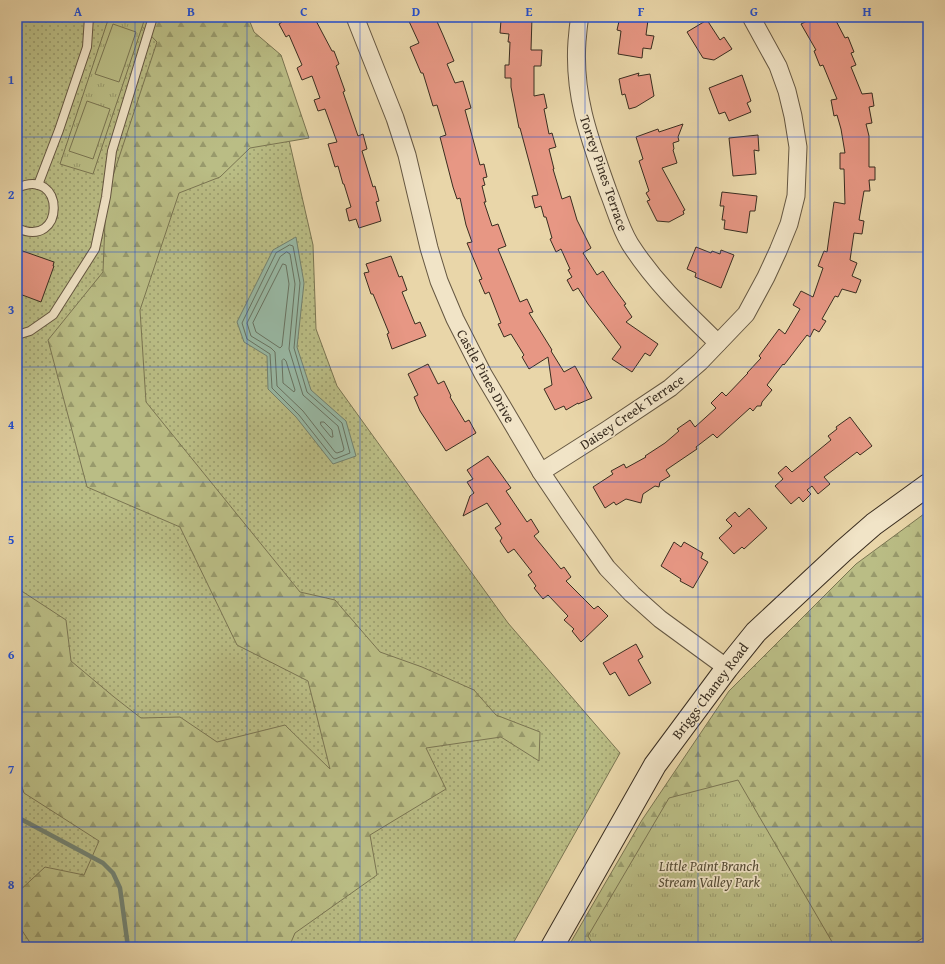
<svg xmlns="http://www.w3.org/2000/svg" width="945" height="964" font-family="'Gentium Book Plus',serif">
  <defs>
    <pattern id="grass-dots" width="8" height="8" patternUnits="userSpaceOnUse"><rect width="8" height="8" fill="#babd85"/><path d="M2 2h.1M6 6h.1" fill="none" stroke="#989a6c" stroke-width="1.8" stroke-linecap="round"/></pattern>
    <pattern id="forest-firs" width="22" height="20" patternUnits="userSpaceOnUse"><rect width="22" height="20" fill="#babd85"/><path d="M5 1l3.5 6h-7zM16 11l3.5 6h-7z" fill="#989a6c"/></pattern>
    <pattern id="park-tufts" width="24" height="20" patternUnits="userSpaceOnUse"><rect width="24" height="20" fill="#babd85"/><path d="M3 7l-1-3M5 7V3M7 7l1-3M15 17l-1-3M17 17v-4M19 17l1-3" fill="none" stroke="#989a6c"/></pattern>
  </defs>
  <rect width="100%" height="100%" fill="#e9d6a9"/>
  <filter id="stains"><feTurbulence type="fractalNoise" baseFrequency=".005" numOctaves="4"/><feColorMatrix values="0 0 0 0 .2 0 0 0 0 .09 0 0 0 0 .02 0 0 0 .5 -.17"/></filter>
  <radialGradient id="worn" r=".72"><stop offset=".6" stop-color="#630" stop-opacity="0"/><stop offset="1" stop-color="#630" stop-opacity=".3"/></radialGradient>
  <path fill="url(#grass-dots)" stroke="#7a7552" d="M 17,17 L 223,17 L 281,105 L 313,245 L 316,329 L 337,386 L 508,623 L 620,753 L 511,947 L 17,947 Z"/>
  <g fill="url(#forest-firs)" stroke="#7a7552">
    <path d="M 133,17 L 248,17 L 254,32 L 281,55 L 309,138 L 250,148 L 220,177 L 179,193 L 140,310 L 146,402 L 300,592 L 335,600 L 380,652 L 422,667 L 474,690 L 496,715 L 540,732 L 539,761 L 501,737 L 426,748 L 446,789 L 370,835 L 377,875 L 295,933 L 289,947 L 33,947 L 17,923 L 17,893 L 45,867 L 84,875 L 99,841 L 24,793 L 17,772 L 17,588 L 66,620 L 71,661 L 114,697 L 141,718 L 180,717 L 217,742 L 285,725 L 330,769 L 308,681 L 237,645 L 180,527 L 87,487 L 48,340 L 103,272 L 106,197 L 157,42 Z"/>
    <path d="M 928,511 L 928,935 L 908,947 L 568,947 L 642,820 L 729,691 L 856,564 Z"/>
  </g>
  <g fill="url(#park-tufts)" stroke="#7a7552">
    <path d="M 109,17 L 133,17 L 144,21 L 93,174 L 60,164 Z"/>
    <path d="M 738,780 L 835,947 L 594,947 L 588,936 L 669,798 Z"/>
  </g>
  <g fill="#babd85" stroke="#7a7552">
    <path d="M 113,24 L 136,32 L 119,82 L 95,74 Z"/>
    <path d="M 87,101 L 110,109 L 93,159 L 69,151 Z"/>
  </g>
  <path fill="#98b9a5" stroke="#728170" d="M 296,237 L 304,283 L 297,347 L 311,390 L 346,421 L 356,456 L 333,464 L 296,417 L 268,389 L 267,356 L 244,342 L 237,322 L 273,250 Z"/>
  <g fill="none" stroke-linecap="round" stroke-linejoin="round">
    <g stroke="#687362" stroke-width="1">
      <path d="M 290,245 L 293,246 L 300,283 L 294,348 L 307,392 L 342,423 L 350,453 L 335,459 L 333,458 L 299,415 L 272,388 L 270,354 L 247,339 L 242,323 L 276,253 Z"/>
      <path d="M 287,252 L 290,254 L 295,284 L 289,349 L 303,395 L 338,426 L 344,449 L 343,451 L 337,453 L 335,452 L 303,411 L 277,386 L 275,352 L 271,348 L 251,336 L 247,323 L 280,257 Z"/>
      <path d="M 283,264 L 286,265 L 289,284 L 282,346 L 280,348 L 256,332 L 253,323 Z"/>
      <path d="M 284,359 L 286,361 L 295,390 L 294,392 L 283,383 L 282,361 Z"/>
      <path d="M 321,422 L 324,422 L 332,430 L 333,437 L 331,437 L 321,425 Z"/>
    </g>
    <path stroke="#728170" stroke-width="4.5" d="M 17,817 L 103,863 L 113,873 L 120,888 L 128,947"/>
  </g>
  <g fill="#e79784" stroke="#392d20">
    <path d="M 280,17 L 314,17 L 332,51 L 334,51 L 339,64 L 336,66 L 345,91 L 343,92 L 358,136 L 363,134 L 367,149 L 362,151 L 373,187 L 375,186 L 379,201 L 376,202 L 381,221 L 359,228 L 356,219 L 349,221 L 346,209 L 351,207 L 344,184 L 343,184 L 338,166 L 335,167 L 328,144 L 337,142 L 325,109 L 318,111 L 314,100 L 320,98 L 312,76 L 302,80 L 297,68 L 302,65 L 289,35 L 286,37 L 279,24 L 282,22 Z"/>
    <path d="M 407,17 L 435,17 L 443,35 L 454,61 L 447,64 L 455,83 L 463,81 L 471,108 L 465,110 L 480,165 L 484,164 L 487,177 L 483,178 L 485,185 L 482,186 L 486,202 L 484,202 L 492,226 L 498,224 L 506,246 L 498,249 L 520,302 L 527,299 L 533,312 L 529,313 L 552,350 L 551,351 L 564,372 L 575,366 L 592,398 L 578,404 L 578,403 L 566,410 L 564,406 L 555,410 L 544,389 L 552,385 L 548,357 L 529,369 L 522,357 L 524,355 L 511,334 L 504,337 L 498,324 L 501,323 L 489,292 L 485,294 L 479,280 L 482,279 L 467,243 L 472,242 L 466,225 L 460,198 L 457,199 L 453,187 L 440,137 L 446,135 L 437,105 L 433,106 L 423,73 L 421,73 L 410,47 L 419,43 Z"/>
    <path d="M 511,17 L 532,17 L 531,50 L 542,50 L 541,66 L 534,66 L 534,96 L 544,94 L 547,108 L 544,109 L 549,134 L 552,133 L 556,147 L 549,149 L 554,169 L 553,169 L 562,199 L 570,196 L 577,220 L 591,248 L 583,253 L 597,275 L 603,271 L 612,285 L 626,304 L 624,305 L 632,317 L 626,322 L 658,344 L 650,356 L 645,353 L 632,372 L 612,359 L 621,347 L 588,304 L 578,288 L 573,291 L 567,280 L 572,277 L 568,270 L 570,269 L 561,249 L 556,252 L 550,239 L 552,238 L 546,217 L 544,217 L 541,206 L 535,208 L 532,196 L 538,195 L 520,128 L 519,128 L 511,87 L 511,78 L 505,78 L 505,65 L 509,65 L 510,42 L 508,42 L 509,34 L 500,33 L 501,20 L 510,20 Z"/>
    <path d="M 620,17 L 629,17 L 648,20 L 646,35 L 654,36 L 651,49 L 643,48 L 642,58 L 618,54 L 621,31 L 617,30 Z"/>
    <path d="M 807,17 L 834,17 L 845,38 L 848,37 L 854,52 L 851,53 L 856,65 L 851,67 L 862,94 L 872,93 L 874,106 L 869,107 L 872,123 L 866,124 L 869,136 L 869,167 L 875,167 L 875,180 L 869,180 L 870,191 L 864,191 L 859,220 L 864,221 L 862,234 L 854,233 L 850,260 L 857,263 L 852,276 L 861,280 L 856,293 L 842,289 L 838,297 L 835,296 L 822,319 L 826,321 L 819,332 L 814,329 L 810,337 L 807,335 L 784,365 L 783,364 L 767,385 L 772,390 L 762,402 L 761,406 L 757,406 L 753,411 L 750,408 L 717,438 L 713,434 L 696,447 L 697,449 L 666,470 L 670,476 L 660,482 L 659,487 L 655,486 L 643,494 L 641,503 L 626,499 L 616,505 L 614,502 L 605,508 L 593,487 L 613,474 L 611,471 L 624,464 L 626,468 L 646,457 L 645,456 L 665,443 L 679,431 L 677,429 L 690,420 L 695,427 L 716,408 L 711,403 L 722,392 L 726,396 L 748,373 L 747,373 L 761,358 L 759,356 L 779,329 L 785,334 L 800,309 L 793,305 L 801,291 L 813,297 L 823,268 L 818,266 L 824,251 L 827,252 L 834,202 L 845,204 L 844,169 L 840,169 L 840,153 L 845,153 L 841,129 L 837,115 L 834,116 L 831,100 L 837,99 L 823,65 L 820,66 L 814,51 L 816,50 L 801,24 L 809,20 Z"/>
    <path d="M 707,20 L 720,40 L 724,37 L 732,49 L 714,60 L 703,58 L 687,32 Z"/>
    <path d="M 639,73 L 638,76 L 650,74 L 654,96 L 636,107 L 629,109 L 625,94 L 622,95 L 619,79 Z"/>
    <path d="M 742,75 L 751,101 L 747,103 L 751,112 L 729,121 L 725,112 L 719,114 L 709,88 Z"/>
    <path d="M 683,124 L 678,137 L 679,141 L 673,143 L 674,149 L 673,150 L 677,163 L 662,168 L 685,210 L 683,211 L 684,214 L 669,222 L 657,221 L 647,201 L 650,200 L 646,193 L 649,191 L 639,161 L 643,159 L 636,137 L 658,129 L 659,132 Z"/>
    <path d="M 758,135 L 759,151 L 754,150 L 756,174 L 733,176 L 729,138 Z"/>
    <path d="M 722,192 L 757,196 L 755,211 L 750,211 L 747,233 L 724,229 L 725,220 L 722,220 L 724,206 L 720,206 Z"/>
    <path d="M 696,247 L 711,253 L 712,251 L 720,254 L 721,250 L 734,255 L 721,288 L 695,277 L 696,273 L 687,269 Z"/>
    <path d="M 17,249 L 54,262 L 53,266 L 54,266 L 41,302 L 17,293 Z"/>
    <path d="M 391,256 L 399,277 L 402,276 L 407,290 L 402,292 L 415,324 L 420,322 L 426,336 L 392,349 L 387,334 L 389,333 L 373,294 L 371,294 L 364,273 L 369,272 L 366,264 Z"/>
    <path d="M 428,364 L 438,384 L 444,381 L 451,396 L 450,397 L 465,422 L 469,420 L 476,433 L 446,451 L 420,411 L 414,397 L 418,395 L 408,374 Z"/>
    <path d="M 850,417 L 872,446 L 860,455 L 857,452 L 824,477 L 830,484 L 818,494 L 812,486 L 807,490 L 811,494 L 803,502 L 799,497 L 791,504 L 775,486 L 783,479 L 778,473 L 786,466 L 792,472 L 831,440 L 828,436 L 837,429 L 836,427 Z"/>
    <path d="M 488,456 L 511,488 L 506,491 L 527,522 L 531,519 L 539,532 L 534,536 L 561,569 L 564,567 L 571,577 L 566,581 L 594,609 L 598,606 L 608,616 L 581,642 L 572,631 L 574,629 L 564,620 L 568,616 L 548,595 L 543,599 L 534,588 L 536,586 L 528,575 L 532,572 L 514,549 L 508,553 L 500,541 L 502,538 L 495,528 L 501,524 L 487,503 L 463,516 L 470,496 L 474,493 L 467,482 L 473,479 L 467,470 Z"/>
    <path d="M 749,508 L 767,528 L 744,549 L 742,547 L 734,554 L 719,538 L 732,526 L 726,520 L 735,512 L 739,517 Z"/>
    <path d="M 674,542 L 681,547 L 684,542 L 703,553 L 701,558 L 708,562 L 693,588 L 680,581 L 681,579 L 661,566 Z"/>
    <path d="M 636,644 L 643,657 L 638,660 L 651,683 L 629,696 L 615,672 L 610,675 L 603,663 Z"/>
  </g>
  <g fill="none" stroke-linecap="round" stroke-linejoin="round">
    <g stroke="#655742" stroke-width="10">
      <g id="lane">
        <path d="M 38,185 L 59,130 L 87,47 L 89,17"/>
        <path d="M 17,188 C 66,165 66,251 17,228"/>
        <path d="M 17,335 L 30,331 L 53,315 L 95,249 L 106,197 L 112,151 L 153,17"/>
      </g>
    </g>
    <g stroke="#655742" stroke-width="19">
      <g id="street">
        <path d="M 355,17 L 395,118 L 407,155 L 429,248 L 439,281 L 455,319 L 483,374 L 541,472 L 570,515 L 607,568 L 632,594 L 660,619 L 727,668"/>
        <path d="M 580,17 C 578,25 578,33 577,41 C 573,96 590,140 608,191 C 615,208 620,228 630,244 C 655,283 685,311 718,343"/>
        <path d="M 541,472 L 607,430 L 670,388 L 700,362 L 746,314 L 766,277 L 778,251 L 789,224 L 796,196 L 798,147 L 793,116 L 787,91 L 778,66 L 751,17"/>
      </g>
    </g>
    <g stroke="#392d20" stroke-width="24">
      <path id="secondary" d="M 552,947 L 655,765 L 727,668 L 756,632 L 843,551 L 874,524 L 928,485"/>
    </g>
    <use href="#lane" stroke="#f1e4c7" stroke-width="8"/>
    <use href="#street" stroke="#f1e4c7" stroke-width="17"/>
    <use href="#secondary" stroke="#f1e4c7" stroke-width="22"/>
  </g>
  <path fill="none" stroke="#1d4ed8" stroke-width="1" stroke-opacity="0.55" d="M 135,17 L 135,947M 247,17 L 247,947M 360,17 L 360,947M 472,17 L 472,947M 585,17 L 585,947M 698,17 L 698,947M 810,17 L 810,947M 17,137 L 928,137M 17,252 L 928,252M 17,367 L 928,367M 17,482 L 928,482M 17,597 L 928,597M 17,712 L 928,712M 17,827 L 928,827"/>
  <g text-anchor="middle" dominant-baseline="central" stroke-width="3.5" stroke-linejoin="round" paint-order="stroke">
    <g font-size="14" fill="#392d20" stroke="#f1e4c7">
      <text transform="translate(604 173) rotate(71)">Torrey Pines Terrace</text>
      <text transform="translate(486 376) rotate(61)">Castle Pines Drive</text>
      <text transform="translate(632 412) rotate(-34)">Daisey Creek Terrace</text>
      <text transform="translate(710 691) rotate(-53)">Briggs Chaney Road</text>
    </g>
    <g font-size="14" font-style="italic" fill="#534a34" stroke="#f1e4c7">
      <text x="709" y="866">Little Paint Branch<tspan x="709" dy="16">Stream Valley Park</tspan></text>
    </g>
  </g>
  <rect width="945" height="964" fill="none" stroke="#e9d6a9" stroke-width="44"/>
  <rect x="22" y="22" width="901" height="920" fill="none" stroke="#1d4ed8" stroke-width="1.5"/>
  <g font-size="13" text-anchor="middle" font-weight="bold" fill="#1d4ed8">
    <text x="78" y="16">A</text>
    <text x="191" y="16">B</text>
    <text x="304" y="16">C</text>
    <text x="416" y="16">D</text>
    <text x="529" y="16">E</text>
    <text x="641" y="16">F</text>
    <text x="754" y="16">G</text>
    <text x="867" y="16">H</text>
    <text x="11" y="84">1</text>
    <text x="11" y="199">2</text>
    <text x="11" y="314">3</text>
    <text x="11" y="429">4</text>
    <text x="11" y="544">5</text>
    <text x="11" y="659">6</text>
    <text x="11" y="774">7</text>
    <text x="11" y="889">8</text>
  </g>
  <rect width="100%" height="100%" filter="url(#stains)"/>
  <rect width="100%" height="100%" fill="url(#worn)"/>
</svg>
